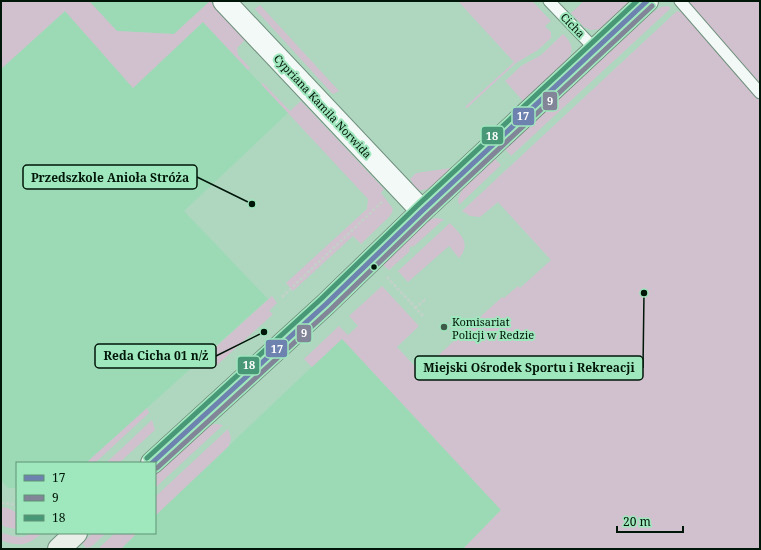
<svg xmlns="http://www.w3.org/2000/svg" width="761" height="550" font-family="'Noto Serif',serif">
  <rect width="100%" height="100%" fill="#afd7c0"/>
  <g fill="#9cdab6">
    <path d="M 89,1 L 210,1 L 174,34 L 117,31 Z"/>
    <path d="M 65,11 L 133,88 L 203,22 L 288,113 L 184,211 L 268,299 L 86,463 L 17,463 L 17,488 L 8,488 L 1,480 L 1,69 Z"/>
    <path d="M 342,338 L 501,510 L 463,549 L 121,549 L 137,533 L 155,533 L 155,516 Z"/>
  </g>
  <g fill="#d1c0ce">
    <path d="M 1,1 L 89,1 L 117,31 L 174,34 L 210,1 L 245,40 L 237,48 L 238,55 L 250,68 L 248,70 L 203,22 L 133,88 L 65,11 L 1,69 Z"/>
    <path d="M 458,1 L 532,1 L 551,21 L 545,26 L 551,32 L 551,38 L 538,50 L 516,63 L 467,108 L 465,107 L 514,62 Z"/>
    <path d="M 584,1 L 630,1 L 600,29 L 591,30 L 584,27 L 571,13 Z"/>
    <path d="M 691,1 L 760,1 L 760,549 L 463,549 L 501,510 L 342,339 L 312,367 L 304,359 L 339,326 L 348,335 L 358,326 L 349,316 L 382,286 L 419,326 L 397,347 L 420,372 L 502,297 L 504,298 L 518,286 L 520,288 L 551,260 L 498,202 L 480,217 L 470,216 L 462,211 L 677,11 L 679,12 Z"/>
    <path d="M 260,5 L 339,91 L 333,94 L 329,90 L 255,9 Z"/>
    <path d="M 667,6 L 671,8 L 511,156 L 505,149 L 653,12 L 661,7 Z"/>
    <path d="M 563,34 C 568,39 573,44 571,53 C 568,63 532,92 523,101 L 505,81 L 521,66 L 541,55 Z"/>
    <path d="M 263,83 L 290,111 L 301,101 L 384,189 L 381,193 L 391,206 L 393,210 L 390,216 L 361,244 L 353,236 L 293,291 L 286,283 L 367,209 L 368,199 L 261,84 Z"/>
    <path d="M 495,159 L 501,165 L 459,205 L 458,199 L 462,190 Z"/>
    <path d="M 451,168 C 443,175 429,194 417,190 C 414,189 411,187 408,185 L 412,182 L 410,179 L 416,173 Z"/>
    <path d="M 435,218 L 444,219 L 413,247 L 411,246 L 409,249 L 410,251 L 389,270 L 382,264 L 428,221 Z"/>
    <path d="M 450,223 C 460,234 472,243 459,258 L 449,246 L 408,282 L 398,271 Z"/>
    <path d="M 272,296 L 277,303 L 269,311 L 273,314 L 214,368 L 204,358 Z"/>
    <path d="M 147,408 L 149,413 L 95,463 L 86,463 Z"/>
    <path d="M 152,420 L 155,430 L 119,463 L 106,463 Z"/>
    <path d="M 216,424 L 223,425 L 155,488 L 155,475 L 209,425 Z"/>
    <path d="M 228,429 L 231,438 L 229,446 L 155,516 L 155,497 Z"/>
    <path d="M 1,507 L 8,508 L 17,513 L 17,529 L 5,527 L 1,524 Z"/>
    <path d="M 1,533 C 8,534 14,537 21,537 C 30,536 31,531 41,534 C 27,546 18,547 1,540 Z"/>
    <path d="M 93,533 L 106,533 L 91,547 L 86,548 L 82,543 Z"/>
    <path d="M 115,533 L 137,533 L 121,549 L 98,549 Z"/>
  </g>
  <g fill="none" stroke-linecap="round" stroke-linejoin="round">
    <g stroke="#6f907e" stroke-width="13">
      <g id="lane">
        <path d="M 549,1 L 596,50"/>
        <path d="M 680,1 L 760,93"/>
      </g>
    </g>
    <g stroke="#6f907e" stroke-width="24">
      <path id="street" d="M 224,1 L 422,211"/>
    </g>
    <g stroke="#6f907e" stroke-width="24">
      <g id="secondary">
        <path d="M 152,463 L 326,304 L 422,211 L 647,1"/>
        <path d="M 59,549 L 76,533"/>
      </g>
    </g>
    <g stroke="#c4d1c9" stroke-width="2.5" stroke-dasharray="3 2" stroke-linecap="butt">
      <path d="M 387,277 L 424,317"/>
      <path d="M 282,297 L 383,201"/>
      <path d="M 415,308 L 426,299"/>
      <path d="M 1,503 L 12,504 L 17,508"/>
    </g>
    <use href="#lane" stroke="#f3f9f6" stroke-width="11"/>
    <use href="#street" stroke="#f3f9f6" stroke-width="22"/>
    <use href="#secondary" stroke="#e9eee8" stroke-width="22"/>
    <g stroke="#9fe7bd" stroke-width="8">
      <path id="bus-1" d="M 152,463 L 326,304 L 422,211 L 647,1"/>
    </g>
    <g stroke="#9fe7bd" stroke-width="8">
      <path id="bus-2" d="M 157,468 L 331,309 L 427,216 L 652,6"/>
    </g>
    <g stroke="#9fe7bd" stroke-width="8">
      <path id="bus-3" d="M 147,458 L 321,299 L 417,206 L 637,1"/>
    </g>
    <use href="#bus-1" stroke="#6d82af" stroke-width="5"/>
    <use href="#bus-2" stroke="#828498" stroke-width="5"/>
    <use href="#bus-3" stroke="#489878" stroke-width="5"/>
  </g>
  <circle fill="#001608" stroke="#9fe7bd" stroke-width="1.5" cx="374" cy="267" r="3.5"/>
  <circle fill="#3d5a48" stroke="#9fe7bd" stroke-width="1.5" cx="444" cy="327" r="4"/>
  <g text-anchor="middle" dominant-baseline="central" stroke-width="4" stroke-linejoin="round" paint-order="stroke">
    <g font-size="11" fill="#001608" stroke="#9fe7bd">
      <text transform="translate(573 25) rotate(46)">Cicha</text>
      <text transform="translate(323 106) rotate(47)">Cypriana Kamila Norwida</text>
    </g>
    <g font-size="11" fill="#001608" stroke="#9fe7bd" text-anchor="start">
      <text x="452" y="321">Komisariat<tspan x="452" dy="13">Policji w Redzie</tspan></text>
    </g>
  </g>
  <path fill="none" stroke="#001608" stroke-width="1.5" d="M252 204L197 177M264 332L216 356M644 293L643 368"/>
  <g fill="#001608" stroke="#9fe7bd" stroke-width="1.5">
    <circle cx="252" cy="204" r="4"/>
    <circle cx="264" cy="332" r="4"/>
    <circle cx="644" cy="293" r="4"/>
  </g>
  <g fill="#9fe7bd" stroke="#001608" stroke-width="1.5">
    <rect x="23" y="165" width="174" height="24" rx="4"/>
    <rect x="95" y="344" width="121" height="24" rx="4"/>
    <rect x="415" y="356" width="228" height="24" rx="4"/>
  </g>
  <g font-size="12" text-anchor="middle" font-weight="bold" fill="#001608">
    <text x="110" y="182">Przedszkole Anioła Stróża</text>
    <text x="156" y="360">Reda Cicha 01 n/ż</text>
    <text x="529" y="372">Miejski Ośrodek Sportu i Rekreacji</text>
  </g>
  <g stroke="#9fe7bd" stroke-width="1.5">
    <rect x="542" y="91" width="16" height="20" rx="4" fill="#828498"/>
    <rect x="512" y="107" width="23" height="19" rx="4" fill="#6d82af"/>
    <rect x="481" y="126" width="23" height="19" rx="4" fill="#489878"/>
    <rect x="296" y="324" width="16" height="19" rx="4" fill="#828498"/>
    <rect x="265" y="339" width="23" height="19" rx="4" fill="#6d82af"/>
    <rect x="237" y="356" width="23" height="19" rx="4" fill="#489878"/>
  </g>
  <g font-size="11" text-anchor="middle" font-weight="bold" fill="#fff">
    <text x="550" y="105">9</text>
    <text x="523" y="120">17</text>
    <text x="492" y="140">18</text>
    <text x="304" y="337">9</text>
    <text x="277" y="353">17</text>
    <text x="249" y="369">18</text>
  </g>
  <rect width="761" height="550" fill="none" stroke="#001608" stroke-width="4"/>
  <rect x="16" y="462" width="140" height="72" fill="#9fe7bd" stroke="#5f9375"/>
  <rect x="24" y="475" width="20" height="6" fill="#6d82af" stroke="#5f9375"/>
  <text x="52" y="482" font-size="12" fill="#001608">17</text>
  <rect x="24" y="495" width="20" height="6" fill="#828498" stroke="#5f9375"/>
  <text x="52" y="502" font-size="12" fill="#001608">9</text>
  <rect x="24" y="515" width="20" height="6" fill="#489878" stroke="#5f9375"/>
  <text x="52" y="522" font-size="12" fill="#001608">18</text>
  <path d="M617 526v6h66v-6" fill="none" stroke="#001608" stroke-width="2"/>
  <text x="623" y="526" font-size="12" fill="#001608" stroke="#9fe7bd" stroke-width="3" paint-order="stroke">20 m</text>
</svg>
